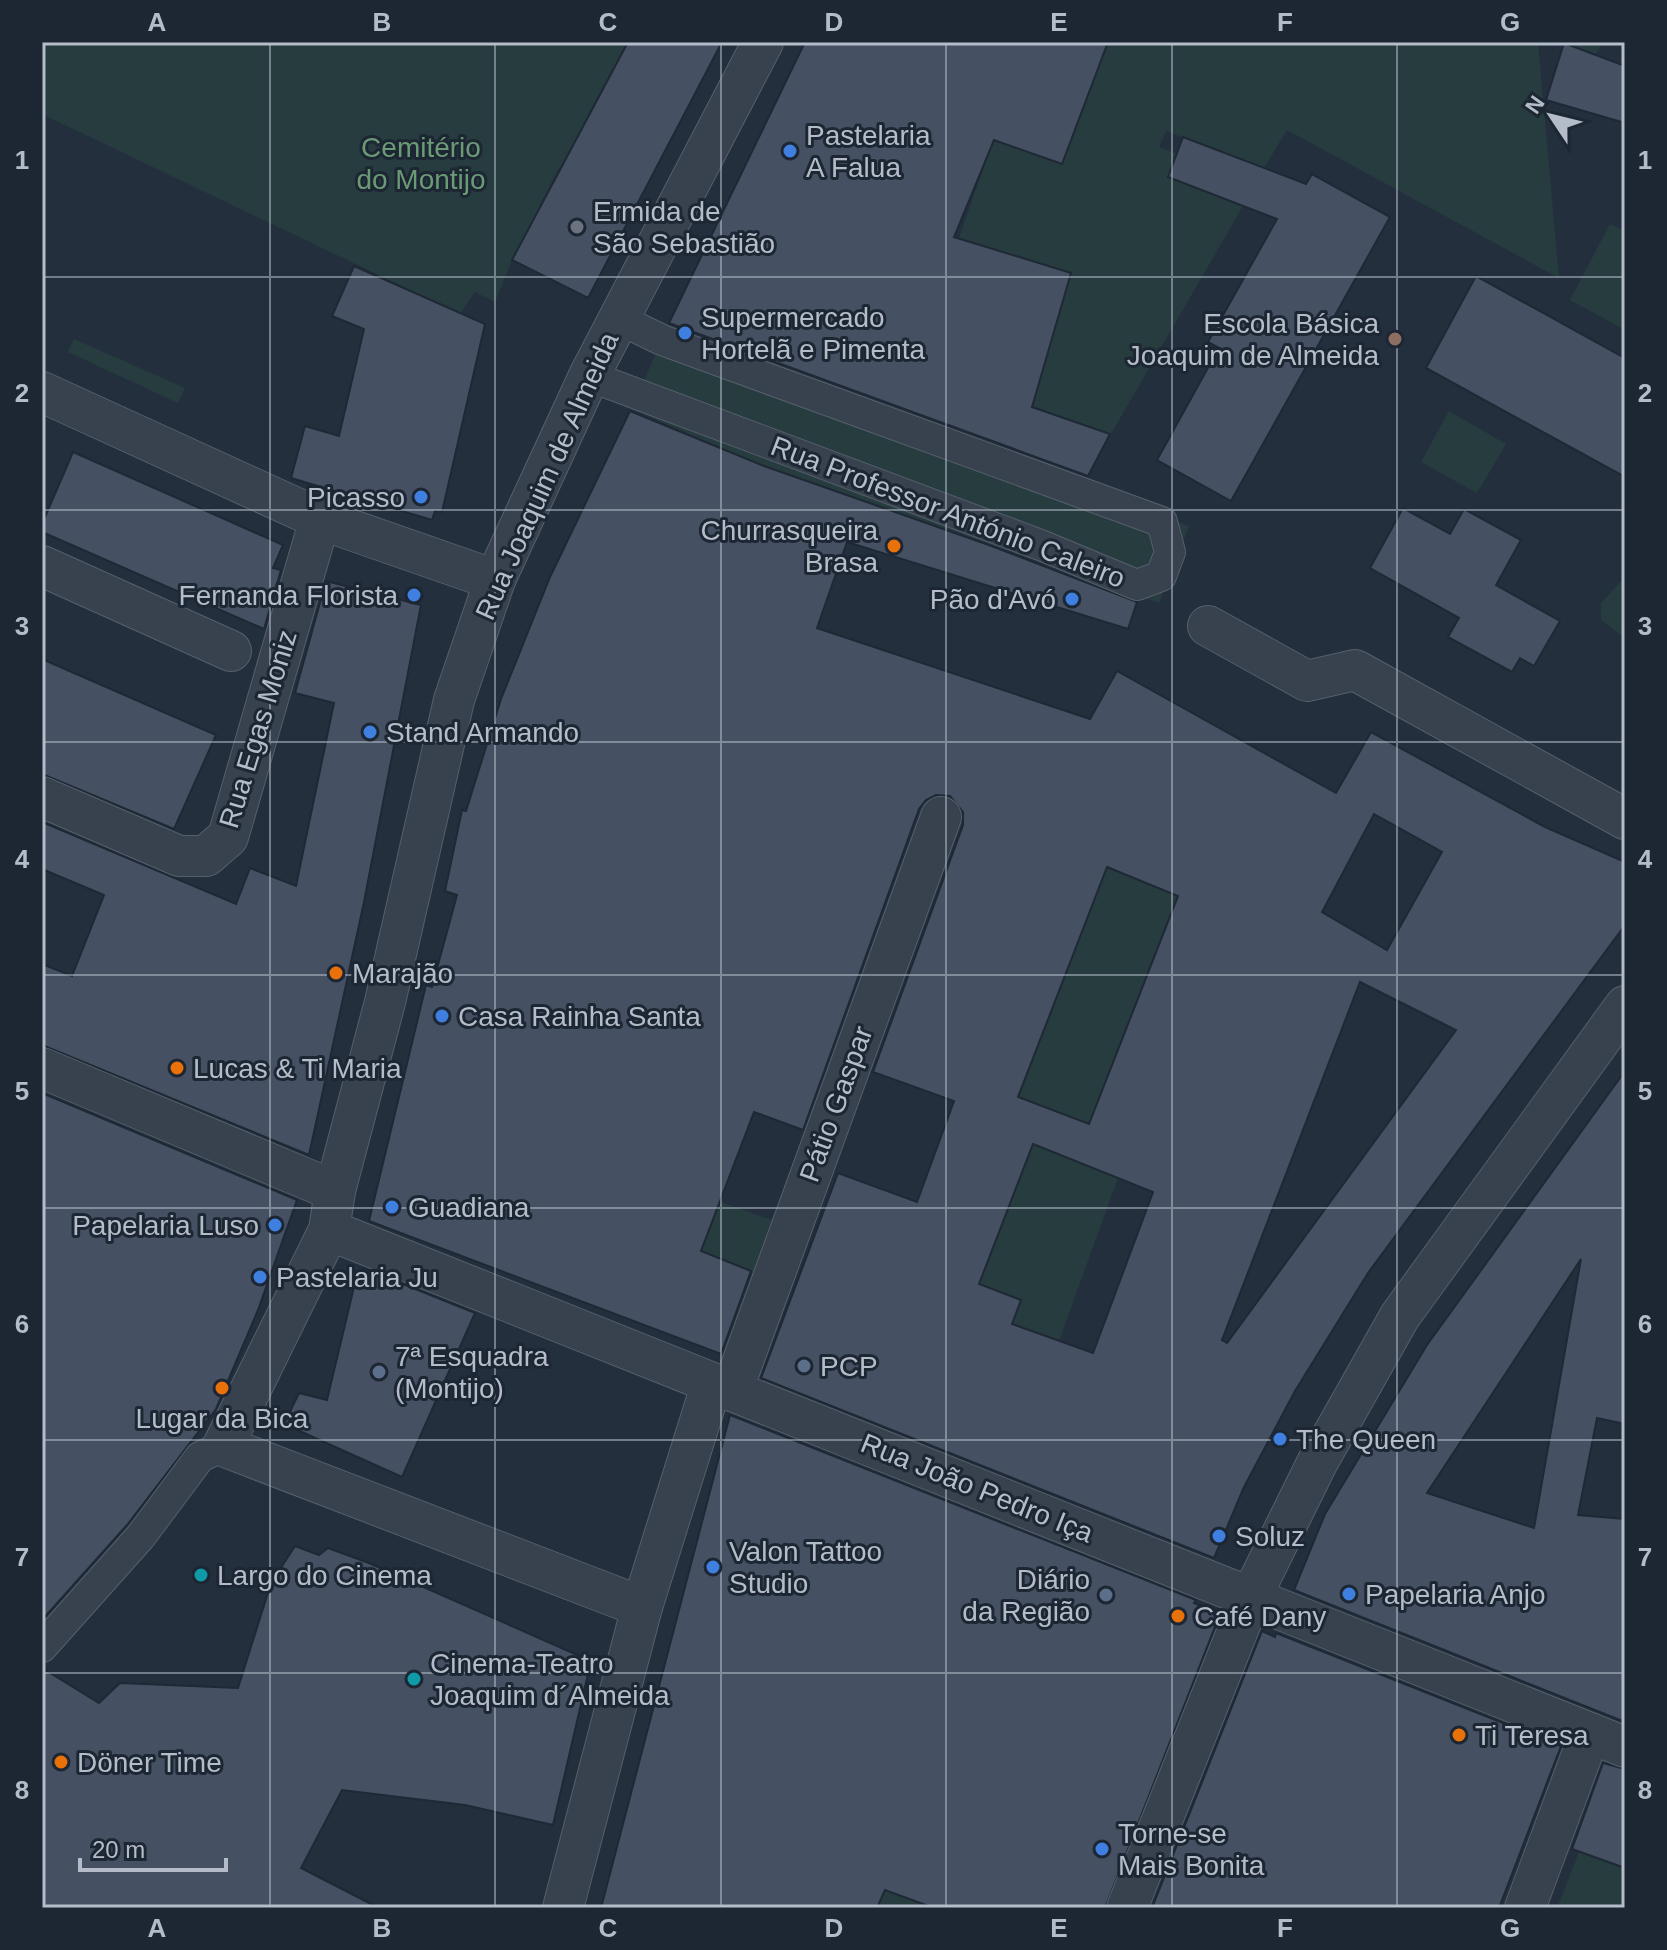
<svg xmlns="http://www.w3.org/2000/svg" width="1667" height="1950" font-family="Arial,sans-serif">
  <rect width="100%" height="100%" fill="#242f3e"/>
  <g fill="#263c3f">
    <path d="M 42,42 L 628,42 L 587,116 L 620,132 L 594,184 L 559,168 L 512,260 L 495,302 L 475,292 L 460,314 L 42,114 Z"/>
    <path d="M 1108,42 L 1538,42 L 1559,278 L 1287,130 L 1264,168 L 1166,131 L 1159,147 L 1177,154 L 1169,178 L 1243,206 L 1111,434 L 1030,406 L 1071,273 L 959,238 L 989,152 L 914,126 Z"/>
    <path d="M 1561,42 L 1604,42 L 1595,55 Z"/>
    <path d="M 1610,224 L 1625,231 L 1625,330 L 1570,300 Z"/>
    <path d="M 74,339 L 185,388 L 178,403 L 68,352 Z"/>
    <path d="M 662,340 L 1189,526 L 1159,603 L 764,466 L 631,409 Z"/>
    <path d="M 1449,411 L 1506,444 L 1477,493 L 1421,462 Z"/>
    <path d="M 1625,577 L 1625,638 L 1601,620 L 1601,603 Z"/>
    <path d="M 1107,867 L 1177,896 L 1075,1160 L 1118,1178 L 1059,1341 L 1012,1324 L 1021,1300 L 979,1284 L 1046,1109 L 1018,1097 Z"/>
    <path d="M 718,1201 L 780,1223 L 763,1276 L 659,1235 Z"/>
    <path d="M 1579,1852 L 1625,1868 L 1625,1908 L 1557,1908 Z"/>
    <path d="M 885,1890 L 934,1908 L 877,1908 Z"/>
  </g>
  <g fill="#455162" stroke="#1f2835" stroke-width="2" fill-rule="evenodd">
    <path d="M 628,42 L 722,42 L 588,298 L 512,260 Z"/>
    <path d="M 805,42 L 1108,42 L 1062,164 L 994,140 L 954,237 L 1071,273 L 1032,407 L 1110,434 L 1088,476 L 669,323 Z"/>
    <path d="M 1564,43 L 1625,66 L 1625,123 L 1546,100 Z"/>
    <path d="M 1183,137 L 1306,184 L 1312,174 L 1390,217 L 1231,501 L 1157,460 L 1219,348 L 1208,342 L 1277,219 L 1168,177 Z"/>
    <path d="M 354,266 L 485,324 L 442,512 L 435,511 L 432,520 L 291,478 L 305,426 L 339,436 L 364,329 L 332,316 Z"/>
    <path d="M 1476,276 L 1625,358 L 1625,477 L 1426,368 Z"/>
    <path d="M 630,411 L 764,466 L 986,544 L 1137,602 L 1128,629 L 847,542 L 817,628 L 1090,719 L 1117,671 L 1336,793 L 1371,732 L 1545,827 L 1625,862 L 1625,925 L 1368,1273 L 1295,1391 L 1244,1487 L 1214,1558 L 761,1378 L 838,1173 L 917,1202 L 954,1101 L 873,1072 L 963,825 L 963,812 L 950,796 L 936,795 L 926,800 L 919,809 L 803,1130 L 754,1112 L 701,1251 L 751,1271 L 721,1354 L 369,1221 L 426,985 L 432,987 L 457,895 L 445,891 L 462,810 L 466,811 L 501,699 L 550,577 ZM 1374,814 L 1442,852 L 1387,950 L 1322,912 ZM 1107,867 L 1178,896 L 1089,1124 L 1018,1097 ZM 1360,982 L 1456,1030 L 1227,1343 L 1222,1340 ZM 1033,1144 L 1153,1192 L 1093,1353 L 1012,1324 L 1021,1300 L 979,1284 Z"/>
    <path d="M 73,452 L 283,545 L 273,568 L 281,570 L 264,629 L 42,532 L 42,524 Z"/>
    <path d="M 1403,508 L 1450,534 L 1464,509 L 1521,540 L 1496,585 L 1560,621 L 1534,666 L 1520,658 L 1512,672 L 1448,637 L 1459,618 L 1370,568 Z"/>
    <path d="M 326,581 L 421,605 L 364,902 L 309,1155 L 42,1045 L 42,964 L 72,976 L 104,895 L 42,869 L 42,822 L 236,904 L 250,868 L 296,886 L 334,703 L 295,693 Z"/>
    <path d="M 42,659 L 216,735 L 174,829 L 42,774 Z"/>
    <path d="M 1625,1071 L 1625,1424 L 1597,1418 L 1578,1515 L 1625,1519 L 1625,1722 L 1294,1590 L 1325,1514 L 1427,1345 ZM 1581,1259 L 1534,1528 L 1427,1493 Z"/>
    <path d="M 42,1093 L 297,1200 L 258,1310 L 216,1409 L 127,1525 L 42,1620 Z"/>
    <path d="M 363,1268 L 475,1313 L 402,1477 L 284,1424 L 299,1393 L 327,1400 L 354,1287 Z"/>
    <path d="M 730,1415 L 1196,1600 L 1194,1603 L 1220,1614 L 1105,1908 L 934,1908 L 885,1890 L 877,1908 L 601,1908 Z"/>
    <path d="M 295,1546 L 319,1555 L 328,1548 L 369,1563 L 591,1661 L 553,1825 L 465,1805 L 342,1790 L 301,1868 L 379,1908 L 42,1908 L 42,1668 L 99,1703 L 120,1683 L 238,1688 L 271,1583 Z"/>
    <path d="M 1262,1631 L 1275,1637 L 1276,1633 L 1561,1746 L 1499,1908 L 1152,1908 Z"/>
    <path d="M 1603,1763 L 1625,1769 L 1625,1868 L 1572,1849 Z"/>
  </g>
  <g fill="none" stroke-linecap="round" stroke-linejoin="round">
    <g stroke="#565f6c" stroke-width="32">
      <g id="pedestrian">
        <path d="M 589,376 L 1043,546 L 1137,585 L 1161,576 L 1170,552 L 1162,522 L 662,340 L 619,319"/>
        <path d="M 42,1647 L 141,1536 L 200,1457 L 223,1446"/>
      </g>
    </g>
    <g stroke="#565f6c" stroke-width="42">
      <g id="minor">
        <path d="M 42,392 L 320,519 L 495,580"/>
        <path d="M 42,566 L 231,651"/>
        <path d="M 1208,626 L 1307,681 L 1355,670 L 1625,819"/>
        <path d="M 42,797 L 179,856 L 206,856 L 228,837 L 320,519"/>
        <path d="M 42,1068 L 335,1191"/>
        <path d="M 329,1230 L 1625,1747"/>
        <path d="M 732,1391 L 941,817"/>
        <path d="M 642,1607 L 223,1446 L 329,1230 L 335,1191 L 385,1002 L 454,700 L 495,580 L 589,376 L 763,42"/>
        <path d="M 563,1908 L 642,1607 L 712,1383"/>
        <path d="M 1127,1908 L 1251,1597 L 1317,1463 L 1400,1316 L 1625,1006"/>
        <path d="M 1525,1908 L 1590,1733"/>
      </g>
    </g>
    <use href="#pedestrian" stroke="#38414e" stroke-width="30"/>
    <use href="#minor" stroke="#38414e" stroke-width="40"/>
  </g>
  <path fill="none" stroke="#b4bcc9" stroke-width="2" stroke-opacity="0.55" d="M 270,42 L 270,1908M 495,42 L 495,1908M 721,42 L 721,1908M 946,42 L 946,1908M 1172,42 L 1172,1908M 1397,42 L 1397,1908M 42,277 L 1625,277M 42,510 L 1625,510M 42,742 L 1625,742M 42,975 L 1625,975M 42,1208 L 1625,1208M 42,1440 L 1625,1440M 42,1673 L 1625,1673"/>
  <g fill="#3f7fe0" stroke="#1d2633" stroke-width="3">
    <circle cx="790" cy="151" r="8"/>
    <circle cx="685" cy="333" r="8"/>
    <circle cx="421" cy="497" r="8"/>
    <circle cx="414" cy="595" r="8"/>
    <circle cx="1072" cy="599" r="8"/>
    <circle cx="370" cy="732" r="8"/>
    <circle cx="442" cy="1016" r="8"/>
    <circle cx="392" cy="1207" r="8"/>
    <circle cx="275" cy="1225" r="8"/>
    <circle cx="260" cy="1277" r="8"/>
    <circle cx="1280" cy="1439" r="8"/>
    <circle cx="1219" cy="1536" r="8"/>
    <circle cx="713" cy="1567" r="8"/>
    <circle cx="1349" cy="1594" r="8"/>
    <circle cx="1102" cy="1849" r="8"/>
  </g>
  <circle fill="#6b7280" stroke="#1d2633" stroke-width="3" cx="577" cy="227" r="8"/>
  <circle fill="#8d6e63" stroke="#1d2633" stroke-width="3" cx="1395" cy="339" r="8"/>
  <g fill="#e8710a" stroke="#1d2633" stroke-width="3">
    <circle cx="894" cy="546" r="8"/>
    <circle cx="336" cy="973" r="8"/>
    <circle cx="177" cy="1068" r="8"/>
    <circle cx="222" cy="1388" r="8"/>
    <circle cx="1178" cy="1616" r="8"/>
    <circle cx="1459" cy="1735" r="8"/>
    <circle cx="61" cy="1762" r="8"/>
  </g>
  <g fill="#5c6f8a" stroke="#1d2633" stroke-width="3">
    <circle cx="804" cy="1366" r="8"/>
    <circle cx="379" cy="1372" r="8"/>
    <circle cx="1106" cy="1595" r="8"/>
  </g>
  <g fill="#0f9aa8" stroke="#1d2633" stroke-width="3">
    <circle cx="201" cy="1575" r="8"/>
    <circle cx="414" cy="1679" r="8"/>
  </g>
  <g text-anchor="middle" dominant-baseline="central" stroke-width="6" stroke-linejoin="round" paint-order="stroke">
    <g font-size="28" fill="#b4bcc9" stroke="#1d2633" text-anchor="start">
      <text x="806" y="135">Pastelaria<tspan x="806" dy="32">A Falua</tspan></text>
      <text x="593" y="211">Ermida de<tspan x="593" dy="32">São Sebastião</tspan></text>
      <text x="701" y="317">Supermercado<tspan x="701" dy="32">Hortelã e Pimenta</tspan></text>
      <text x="1379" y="323" text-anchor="end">Escola Básica<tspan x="1379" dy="32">Joaquim de Almeida</tspan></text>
      <text x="405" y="497" text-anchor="end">Picasso</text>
      <text x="878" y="530" text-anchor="end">Churrasqueira<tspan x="878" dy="32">Brasa</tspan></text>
      <text x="398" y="595" text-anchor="end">Fernanda Florista</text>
      <text x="1056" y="599" text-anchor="end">Pão d'Avó</text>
      <text x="386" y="732">Stand Armando</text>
      <text x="352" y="973">Marajão</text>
      <text x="458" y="1016">Casa Rainha Santa</text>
      <text x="193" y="1068">Lucas &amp; Ti Maria</text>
      <text x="408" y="1207">Guadiana</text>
      <text x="259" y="1225" text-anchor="end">Papelaria Luso</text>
      <text x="276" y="1277">Pastelaria Ju</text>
      <text x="395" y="1356">7ª Esquadra<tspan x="395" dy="32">(Montijo)</tspan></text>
      <text x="820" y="1366">PCP</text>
      <text x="222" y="1418" text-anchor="middle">Lugar da Bica</text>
      <text x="1296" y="1439">The Queen</text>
      <text x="1235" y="1536">Soluz</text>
      <text x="729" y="1551">Valon Tattoo<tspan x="729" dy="32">Studio</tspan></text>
      <text x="217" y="1575">Largo do Cinema</text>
      <text x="1090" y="1579" text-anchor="end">Diário<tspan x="1090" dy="32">da Região</tspan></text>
      <text x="1365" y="1594">Papelaria Anjo</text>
      <text x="1194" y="1616">Café Dany</text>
      <text x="430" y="1663">Cinema-Teatro<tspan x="430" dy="32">Joaquim d´Almeida</tspan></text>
      <text x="1475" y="1735">Ti Teresa</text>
      <text x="77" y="1762">Döner Time</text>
      <text x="1118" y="1833">Torne-se<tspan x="1118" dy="32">Mais Bonita</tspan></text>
    </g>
    <g font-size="28" fill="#6b9a76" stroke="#1d2633">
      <text x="421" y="147">Cemitério<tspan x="421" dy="32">do Montijo</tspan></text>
    </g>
    <g font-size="28" fill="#b4bcc9" stroke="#1d2633">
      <text transform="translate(547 476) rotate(-66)">Rua Joaquim de Almeida</text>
      <text transform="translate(948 512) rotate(21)">Rua Professor António Caleiro</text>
      <text transform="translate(258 729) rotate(-73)">Rua Egas Moniz</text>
      <text transform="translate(836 1104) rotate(-70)">Pátio Gaspar</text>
      <text transform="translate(977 1488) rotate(22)">Rua João Pedro Iça</text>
    </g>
  </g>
  <rect width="1667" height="1950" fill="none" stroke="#1d2633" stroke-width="88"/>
  <g transform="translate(1551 116) rotate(305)" stroke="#1d2633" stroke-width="6" paint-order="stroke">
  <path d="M0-6L14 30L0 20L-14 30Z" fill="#b4bcc9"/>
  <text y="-12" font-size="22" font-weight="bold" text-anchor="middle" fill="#b4bcc9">N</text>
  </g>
  <path d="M80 1858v12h146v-12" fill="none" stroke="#b4bcc9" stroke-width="4"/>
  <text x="92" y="1858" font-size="24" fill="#b4bcc9" stroke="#1d2633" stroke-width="6" paint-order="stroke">20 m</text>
  <rect x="44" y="44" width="1579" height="1862" fill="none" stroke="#b4bcc9" stroke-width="3"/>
  <g font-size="26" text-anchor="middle" font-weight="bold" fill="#b4bcc9">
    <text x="157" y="31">A</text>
    <text x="382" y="31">B</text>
    <text x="608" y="31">C</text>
    <text x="834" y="31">D</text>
    <text x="1059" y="31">E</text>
    <text x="1285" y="31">F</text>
    <text x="1510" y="31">G</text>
    <text x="22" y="169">1</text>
    <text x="1645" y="169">1</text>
    <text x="22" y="402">2</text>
    <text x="1645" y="402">2</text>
    <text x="22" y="635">3</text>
    <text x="1645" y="635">3</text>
    <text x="22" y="868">4</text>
    <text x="1645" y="868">4</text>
    <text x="22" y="1100">5</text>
    <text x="1645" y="1100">5</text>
    <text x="22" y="1333">6</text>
    <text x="1645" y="1333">6</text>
    <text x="22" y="1566">7</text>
    <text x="1645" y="1566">7</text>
    <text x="22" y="1799">8</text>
    <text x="1645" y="1799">8</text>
    <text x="157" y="1937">A</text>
    <text x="382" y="1937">B</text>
    <text x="608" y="1937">C</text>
    <text x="834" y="1937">D</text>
    <text x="1059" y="1937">E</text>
    <text x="1285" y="1937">F</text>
    <text x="1510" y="1937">G</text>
  </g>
</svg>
